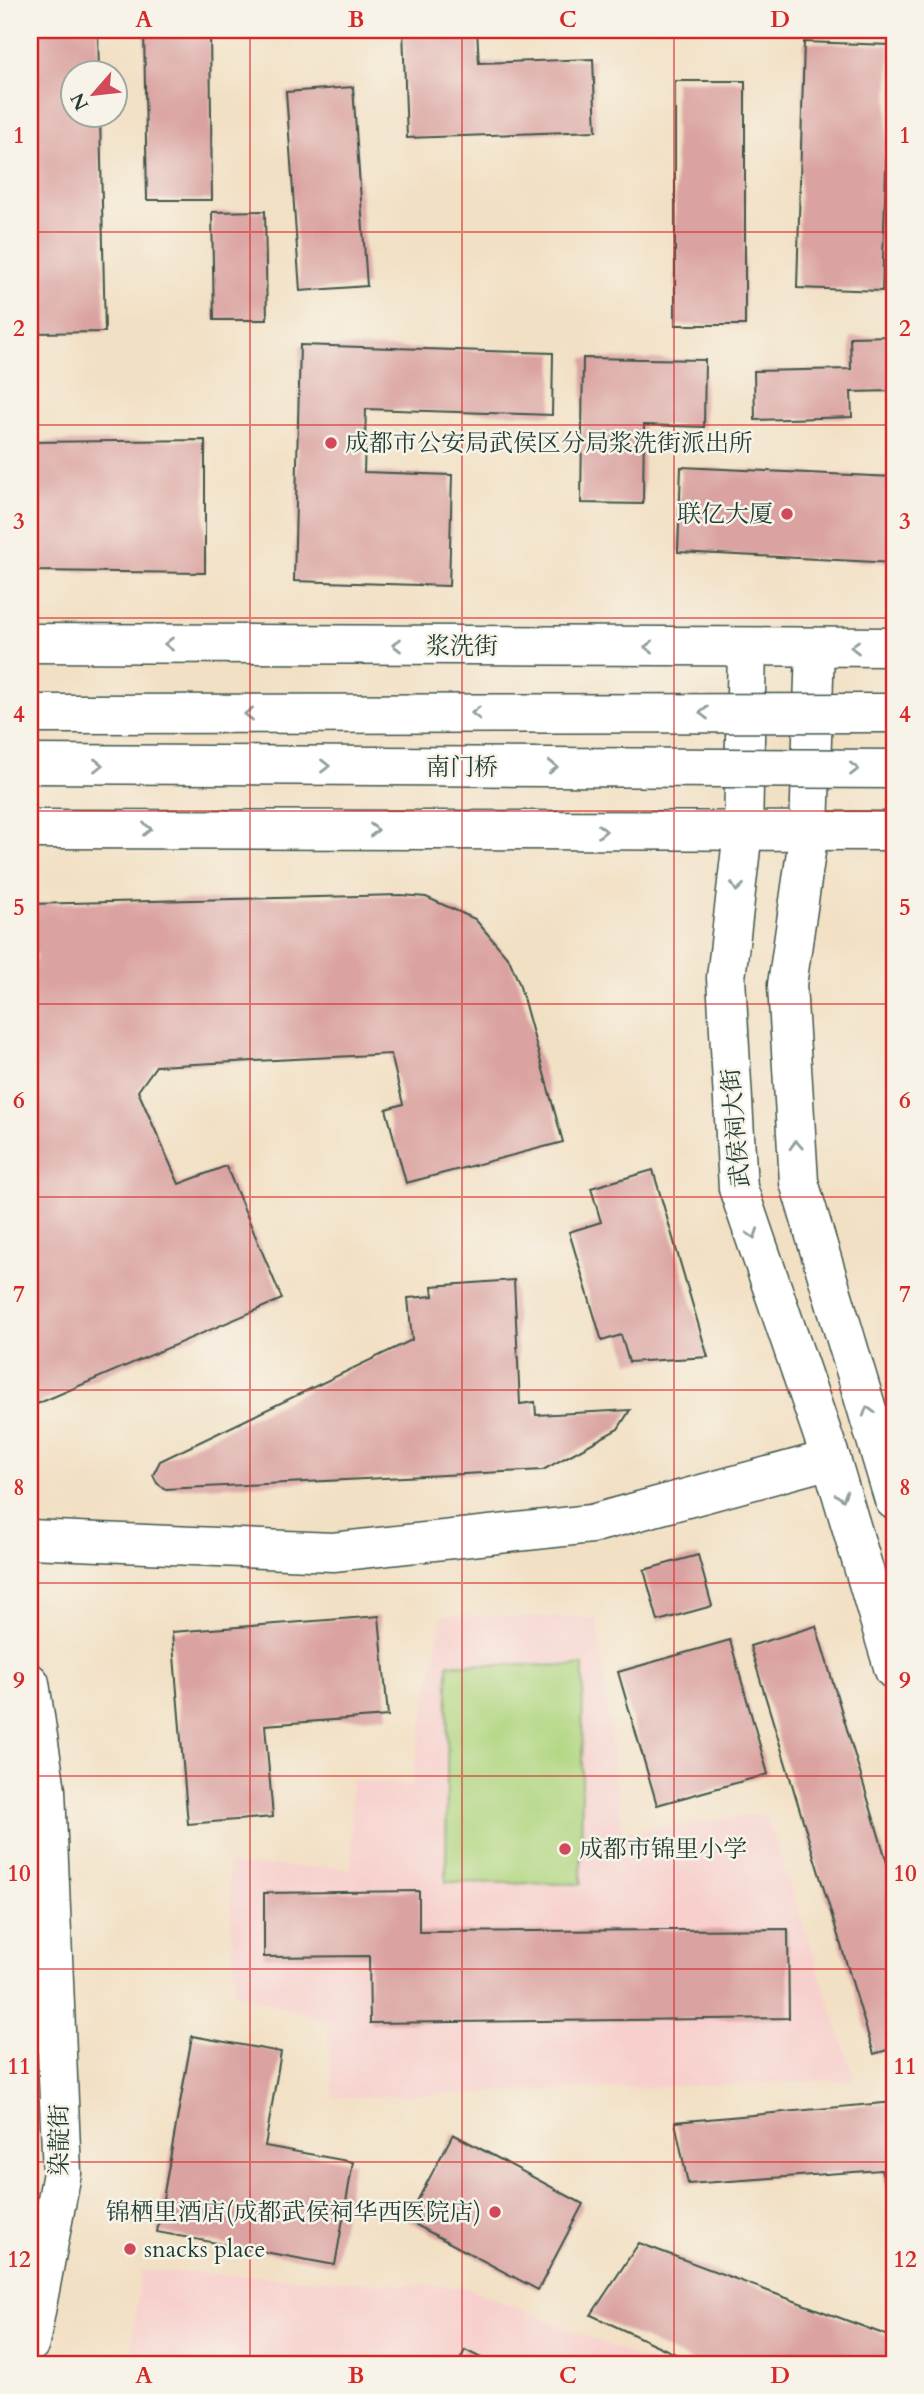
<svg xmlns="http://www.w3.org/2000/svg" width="924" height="2394" font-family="Cardo,'Noto Serif SC',serif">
  <rect width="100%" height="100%" fill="#f7f3e8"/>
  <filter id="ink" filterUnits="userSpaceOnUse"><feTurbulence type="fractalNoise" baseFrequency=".0143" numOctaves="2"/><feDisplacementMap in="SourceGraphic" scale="14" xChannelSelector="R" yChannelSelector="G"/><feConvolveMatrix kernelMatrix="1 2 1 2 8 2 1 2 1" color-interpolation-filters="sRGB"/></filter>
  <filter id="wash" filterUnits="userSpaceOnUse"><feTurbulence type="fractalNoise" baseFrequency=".00686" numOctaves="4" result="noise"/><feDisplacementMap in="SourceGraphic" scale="28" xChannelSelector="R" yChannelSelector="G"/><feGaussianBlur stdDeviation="1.57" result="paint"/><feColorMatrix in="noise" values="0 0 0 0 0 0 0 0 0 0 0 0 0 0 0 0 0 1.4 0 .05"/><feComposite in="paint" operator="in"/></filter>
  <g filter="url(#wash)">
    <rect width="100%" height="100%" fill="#f2e0c4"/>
    <g fill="#f7d0cd">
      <path d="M 442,1615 L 597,1618 L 622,1832 L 766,1813 L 855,2080 L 333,2098 L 327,2021 L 235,1992 L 228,1865 L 352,1868 L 351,1779 L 411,1785 Z"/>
      <path d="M 141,2270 L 469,2288 L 654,2364 L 129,2364 Z"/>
    </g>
    <path fill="#afd57f" stroke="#67895a" stroke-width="2" d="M 448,1664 L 583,1666 L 581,1884 L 446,1882 Z"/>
    <g id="blocks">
      <g fill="#daa3a1">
        <path d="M 30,30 L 98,30 L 99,74 L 74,74 L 74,116 L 100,116 L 105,332 L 31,333 Z"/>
        <path d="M 144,30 L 210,30 L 212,200 L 147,200 Z"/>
        <path d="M 403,30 L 477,30 L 479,63 L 593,59 L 596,131 L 407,138 Z"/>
        <path d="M 804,42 L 890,45 L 882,291 L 797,288 Z"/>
        <rect x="675" y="81" width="70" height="244"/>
        <path d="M 353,87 L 367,286 L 300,291 L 286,92 Z"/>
        <path d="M 265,211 L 267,320 L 214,320 L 212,212 Z"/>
        <path d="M 894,336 L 894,391 L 851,392 L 852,417 L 755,420 L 754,371 L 851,369 L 850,337 Z"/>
        <path d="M 300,345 L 553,353 L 552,415 L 366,409 L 364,472 L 452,475 L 449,586 L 294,581 Z"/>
        <path d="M 583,358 L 705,360 L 704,427 L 644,425 L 643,504 L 581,503 Z"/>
        <path d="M 205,440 L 205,573 L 30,571 L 30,442 Z"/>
        <path d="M 681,467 L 894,477 L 894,563 L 678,552 Z"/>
        <path d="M 401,895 L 426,897 L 475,919 L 509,959 L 519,983 L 563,1142 L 406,1183 L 386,1109 L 403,1104 L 391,1054 L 156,1066 L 138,1091 L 179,1184 L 226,1166 L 282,1299 L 30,1407 L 30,981 L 37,952 L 30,952 L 30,904 Z"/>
        <path d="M 653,1170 L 695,1313 L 708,1357 L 629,1362 L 621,1335 L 602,1341 L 569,1232 L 601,1222 L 591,1188 Z"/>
        <path d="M 514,1280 L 520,1404 L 535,1402 L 536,1415 L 630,1410 L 618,1429 L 543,1470 L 165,1489 L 157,1483 L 153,1475 L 160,1461 L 412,1340 L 408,1298 L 433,1296 L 432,1286 Z"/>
        <path d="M 698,1555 L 712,1606 L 658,1621 L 644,1570 Z"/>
        <path d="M 379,1616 L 388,1716 L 265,1725 L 273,1817 L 188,1824 L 172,1632 Z"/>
        <path d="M 816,1626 L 894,1886 L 894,2048 L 874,2054 L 750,1646 Z"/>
        <path d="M 730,1640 L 768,1774 L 657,1805 L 618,1672 Z"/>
        <path d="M 419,1891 L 419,1932 L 788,1929 L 789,2018 L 370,2023 L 369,1956 L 264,1957 L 264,1893 Z"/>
        <path d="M 192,2036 L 281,2052 L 265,2146 L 353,2162 L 335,2265 L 157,2232 Z"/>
        <path d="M 894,2102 L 894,2208 L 881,2170 L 688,2184 L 675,2122 Z"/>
        <path d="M 453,2134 L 583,2204 L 538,2290 L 407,2220 Z"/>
        <path d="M 639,2243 L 894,2338 L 894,2364 L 697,2364 L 591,2315 Z"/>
        <path d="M 465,2350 L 493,2364 L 458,2364 Z"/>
      </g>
    </g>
  </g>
  <g filter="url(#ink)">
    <use href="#blocks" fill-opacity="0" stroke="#3f554a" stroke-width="2"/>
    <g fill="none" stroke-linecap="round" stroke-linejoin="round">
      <g stroke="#3f554a" stroke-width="41">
        <g id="minor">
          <path d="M 815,647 L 809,831 L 787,985 L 799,1182 L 894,1500"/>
          <path d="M 747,648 L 743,831 L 726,978 L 738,1188 L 831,1459 L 894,1670"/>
          <path d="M 30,1539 L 333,1552 L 591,1524 L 831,1459"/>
          <path d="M 30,1683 L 46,1790 L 62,2173 L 30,2343"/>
        </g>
      </g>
      <g stroke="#3f554a" stroke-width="41">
        <g id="major">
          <path d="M 30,643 L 894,647"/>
          <path d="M 30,829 L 894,831"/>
        </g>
      </g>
      <use href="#minor" stroke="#fff" stroke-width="38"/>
      <use href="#major" stroke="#fff" stroke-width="38"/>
      <g stroke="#3f554a" stroke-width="41" stroke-linecap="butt">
        <g id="major-bridge">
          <path d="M 30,714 L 894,713"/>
          <path d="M 30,764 L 894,769"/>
        </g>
      </g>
      <use href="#major-bridge" stroke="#fff" stroke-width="38"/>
    </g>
    <defs><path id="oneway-chevron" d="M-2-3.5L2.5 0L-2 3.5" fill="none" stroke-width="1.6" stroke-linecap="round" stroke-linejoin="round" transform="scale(1.75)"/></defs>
    <g stroke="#8f9e9a">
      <use href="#oneway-chevron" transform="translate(169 644) rotate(-180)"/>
      <use href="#oneway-chevron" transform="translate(397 645) rotate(-180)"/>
      <use href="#oneway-chevron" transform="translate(649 647) rotate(-180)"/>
      <use href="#oneway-chevron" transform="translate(855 647) rotate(180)"/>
      <use href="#oneway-chevron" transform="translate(476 713) rotate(180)"/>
      <use href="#oneway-chevron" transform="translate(704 713) rotate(180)"/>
      <use href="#oneway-chevron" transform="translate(249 714) rotate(180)"/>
      <use href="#oneway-chevron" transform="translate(98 765)"/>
      <use href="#oneway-chevron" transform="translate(325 766)"/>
      <use href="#oneway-chevron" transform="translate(553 767)"/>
      <use href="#oneway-chevron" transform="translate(854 769)"/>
      <use href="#oneway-chevron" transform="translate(147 829)"/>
      <use href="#oneway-chevron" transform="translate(374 830)"/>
      <use href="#oneway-chevron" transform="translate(602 831)"/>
      <use href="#oneway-chevron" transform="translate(737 887) rotate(97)"/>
      <use href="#oneway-chevron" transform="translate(796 1145) rotate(-93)"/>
      <use href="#oneway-chevron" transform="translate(753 1234) rotate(71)"/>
      <use href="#oneway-chevron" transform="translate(868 1411) rotate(-107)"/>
      <use href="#oneway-chevron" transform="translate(842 1496) rotate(73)"/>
    </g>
  </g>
  <path fill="none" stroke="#d62828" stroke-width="2" stroke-opacity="0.55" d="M 250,30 L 250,2364M 462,30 L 462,2364M 674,30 L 674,2364M 30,232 L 894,232M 30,425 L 894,425M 30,618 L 894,618M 30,811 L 894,811M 30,1004 L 894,1004M 30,1197 L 894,1197M 30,1390 L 894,1390M 30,1583 L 894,1583M 30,1776 L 894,1776M 30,1969 L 894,1969M 30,2162 L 894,2162"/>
  <g fill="#d1495b" stroke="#f7f3e8" stroke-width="2.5">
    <circle cx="331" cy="443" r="7"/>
    <circle cx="787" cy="514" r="7"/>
    <circle cx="565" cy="1849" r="7"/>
    <circle cx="495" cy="2212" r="7"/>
    <circle cx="130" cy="2249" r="7"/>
  </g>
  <g text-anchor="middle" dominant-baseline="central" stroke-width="5" stroke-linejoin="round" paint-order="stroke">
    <g font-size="24" fill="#1f3d34" stroke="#f7f3e8" text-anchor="start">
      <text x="345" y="443">成都市公安局武侯区分局浆洗街派出所</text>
      <text x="773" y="514" text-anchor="end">联亿大厦</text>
      <text x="579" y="1849">成都市锦里小学</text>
      <text x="481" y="2212" text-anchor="end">锦栖里酒店(成都武侯祠华西医院店)</text>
      <text x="144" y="2249">snacks place</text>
    </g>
    <g font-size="24" fill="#1f3d34" stroke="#f7f3e8">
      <text x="462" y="646">浆洗街</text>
      <text x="462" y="767">南门桥</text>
      <text transform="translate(736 1128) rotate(-95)">武侯祠大街</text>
      <text transform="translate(59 2140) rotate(-90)">染靛街</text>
    </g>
  </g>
  <rect width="924" height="2394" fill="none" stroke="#f7f3e8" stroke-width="77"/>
  <g transform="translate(94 94) rotate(242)"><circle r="33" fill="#f7f3e8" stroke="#a1aaa0" stroke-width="2"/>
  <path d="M0-5L12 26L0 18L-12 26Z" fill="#d1495b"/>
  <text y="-10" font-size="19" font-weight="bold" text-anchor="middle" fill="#1f3d34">N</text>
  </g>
  <rect x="38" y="38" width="848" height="2318" fill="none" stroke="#d62828" stroke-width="2.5"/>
  <g font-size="23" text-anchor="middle" font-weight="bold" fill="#d62828">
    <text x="144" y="27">A</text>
    <text x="356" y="27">B</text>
    <text x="568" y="27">C</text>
    <text x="780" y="27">D</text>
    <text x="19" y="143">1</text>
    <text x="905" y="143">1</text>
    <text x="19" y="336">2</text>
    <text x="905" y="336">2</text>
    <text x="19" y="529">3</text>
    <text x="905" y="529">3</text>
    <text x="19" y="722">4</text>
    <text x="905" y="722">4</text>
    <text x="19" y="915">5</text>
    <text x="905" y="915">5</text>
    <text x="19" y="1108">6</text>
    <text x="905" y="1108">6</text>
    <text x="19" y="1302">7</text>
    <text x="905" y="1302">7</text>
    <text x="19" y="1495">8</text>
    <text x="905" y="1495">8</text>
    <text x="19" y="1688">9</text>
    <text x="905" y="1688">9</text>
    <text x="19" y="1881">10</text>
    <text x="905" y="1881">10</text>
    <text x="19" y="2074">11</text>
    <text x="905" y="2074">11</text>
    <text x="19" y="2267">12</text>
    <text x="905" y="2267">12</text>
    <text x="144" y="2383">A</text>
    <text x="356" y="2383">B</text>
    <text x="568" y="2383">C</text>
    <text x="780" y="2383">D</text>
  </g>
</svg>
